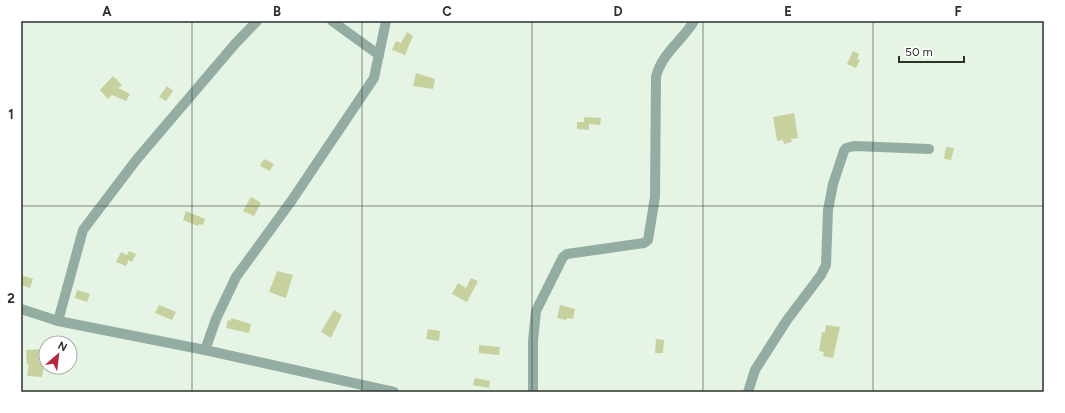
<svg xmlns="http://www.w3.org/2000/svg" width="1065" height="413" font-family="Figtree,sans-serif">
  <rect width="100%" height="100%" fill="#e5f4e4"/>
  <g fill="#c7d19d">
    <path d="M 407,32 L 413,36 L 405,55 L 392,50 L 396,41 L 401,43 Z"/>
    <path d="M 853,51 L 859,54 L 857,59 L 860,60 L 856,68 L 847,64 Z"/>
    <path d="M 416,73 L 435,79 L 433,89 L 413,86 Z"/>
    <path d="M 113,76 L 122,85 L 118,88 L 130,94 L 126,101 L 112,95 L 108,99 L 100,90 Z"/>
    <path d="M 167,86 L 173,91 L 166,101 L 159,97 Z"/>
    <path d="M 794,113 L 798,138 L 791,139 L 792,142 L 784,144 L 783,140 L 777,141 L 773,117 Z"/>
    <path d="M 584,117 L 601,118 L 600,125 L 589,124 L 589,130 L 577,129 L 577,122 L 584,122 Z"/>
    <path d="M 946,147 L 954,148 L 951,160 L 944,159 Z"/>
    <path d="M 264,159 L 274,164 L 270,171 L 260,166 Z"/>
    <path d="M 251,197 L 261,203 L 254,216 L 243,211 Z"/>
    <path d="M 186,211 L 205,219 L 203,225 L 199,224 L 198,226 L 183,220 Z"/>
    <path d="M 129,251 L 136,254 L 132,262 L 129,260 L 126,266 L 116,262 L 121,252 L 127,255 Z"/>
    <path d="M 277,271 L 293,275 L 286,298 L 269,292 Z"/>
    <path d="M 21,275 L 33,279 L 30,288 L 21,285 Z"/>
    <path d="M 471,278 L 478,281 L 467,302 L 452,294 L 458,283 L 466,288 Z"/>
    <path d="M 77,290 L 90,294 L 87,302 L 75,298 Z"/>
    <path d="M 159,305 L 176,312 L 172,320 L 155,313 Z"/>
    <path d="M 560,305 L 575,309 L 573,319 L 567,318 L 566,320 L 557,318 Z"/>
    <path d="M 334,310 L 342,315 L 331,338 L 321,332 Z"/>
    <path d="M 231,318 L 251,324 L 249,333 L 226,328 L 228,320 L 231,321 Z"/>
    <path d="M 826,325 L 840,327 L 833,358 L 823,356 L 824,352 L 819,351 L 822,332 L 825,332 Z"/>
    <path d="M 428,329 L 440,331 L 439,341 L 426,339 Z"/>
    <path d="M 656,339 L 664,340 L 663,353 L 655,353 Z"/>
    <path d="M 479,345 L 500,347 L 499,355 L 479,353 Z"/>
    <path d="M 43,349 L 44,367 L 42,377 L 27,376 L 29,364 L 27,365 L 26,350 Z"/>
    <path d="M 475,378 L 490,381 L 489,388 L 473,385 Z"/>
  </g>
  <g fill="none" stroke-linecap="round" stroke-linejoin="round">
    <g stroke="#94ada3" stroke-width="10">
      <path d="M 332,21 L 379,55"/>
      <path d="M 21,309 L 58,321 L 205,350 L 394,392"/>
      <path d="M 58,321 L 83,230 L 137,159 L 235,44 L 257,21"/>
      <path d="M 205,350 L 216,319 L 236,277 L 292,200 L 374,78 L 386,21"/>
      <path d="M 533,392 L 533,341 L 536,311 L 563,257 L 567,254 L 644,243 L 648,240 L 655,197 L 656,77 C 661,54 683,40 694,21"/>
      <path d="M 748,392 L 755,370 L 787,320 L 821,275 L 826,265 L 828,210 L 833,184 L 844,151 L 846,148 L 854,146 L 929,149"/>
    </g>
  </g>
  <path fill="none" stroke="#2d322c" stroke-width="1" stroke-opacity="0.55" d="M 192,21 L 192,392M 362,21 L 362,392M 532,21 L 532,392M 703,21 L 703,392M 873,21 L 873,392M 21,206 L 1044,206"/>
  <rect width="1065" height="413" fill="none" stroke="#ffffff" stroke-width="44"/>
  <g transform="translate(58 355) rotate(28)"><circle r="19" fill="#ffffff" stroke="#abadab"/>
  <path d="M0-3L7 15L0 10L-7 15Z" fill="#b72543"/>
  <text y="-6" font-size="11" font-weight="bold" text-anchor="middle" fill="#2d322c">N</text>
  </g>
  <path d="M899 56v6h65v-6" fill="none" stroke="#2d322c" stroke-width="2"/>
  <text x="905" y="56" font-size="12" fill="#2d322c" stroke="#ffffff" stroke-width="3" paint-order="stroke">50 m</text>
  <rect x="22" y="22" width="1021" height="369" fill="none" stroke="#2d322c" stroke-width="1.5"/>
  <g font-size="13" text-anchor="middle" font-weight="bold" fill="#2d322c">
    <text x="107" y="16">A</text>
    <text x="277" y="16">B</text>
    <text x="447" y="16">C</text>
    <text x="618" y="16">D</text>
    <text x="788" y="16">E</text>
    <text x="958" y="16">F</text>
    <text x="11" y="119">1</text>
    <text x="11" y="303">2</text>
  </g>
</svg>
